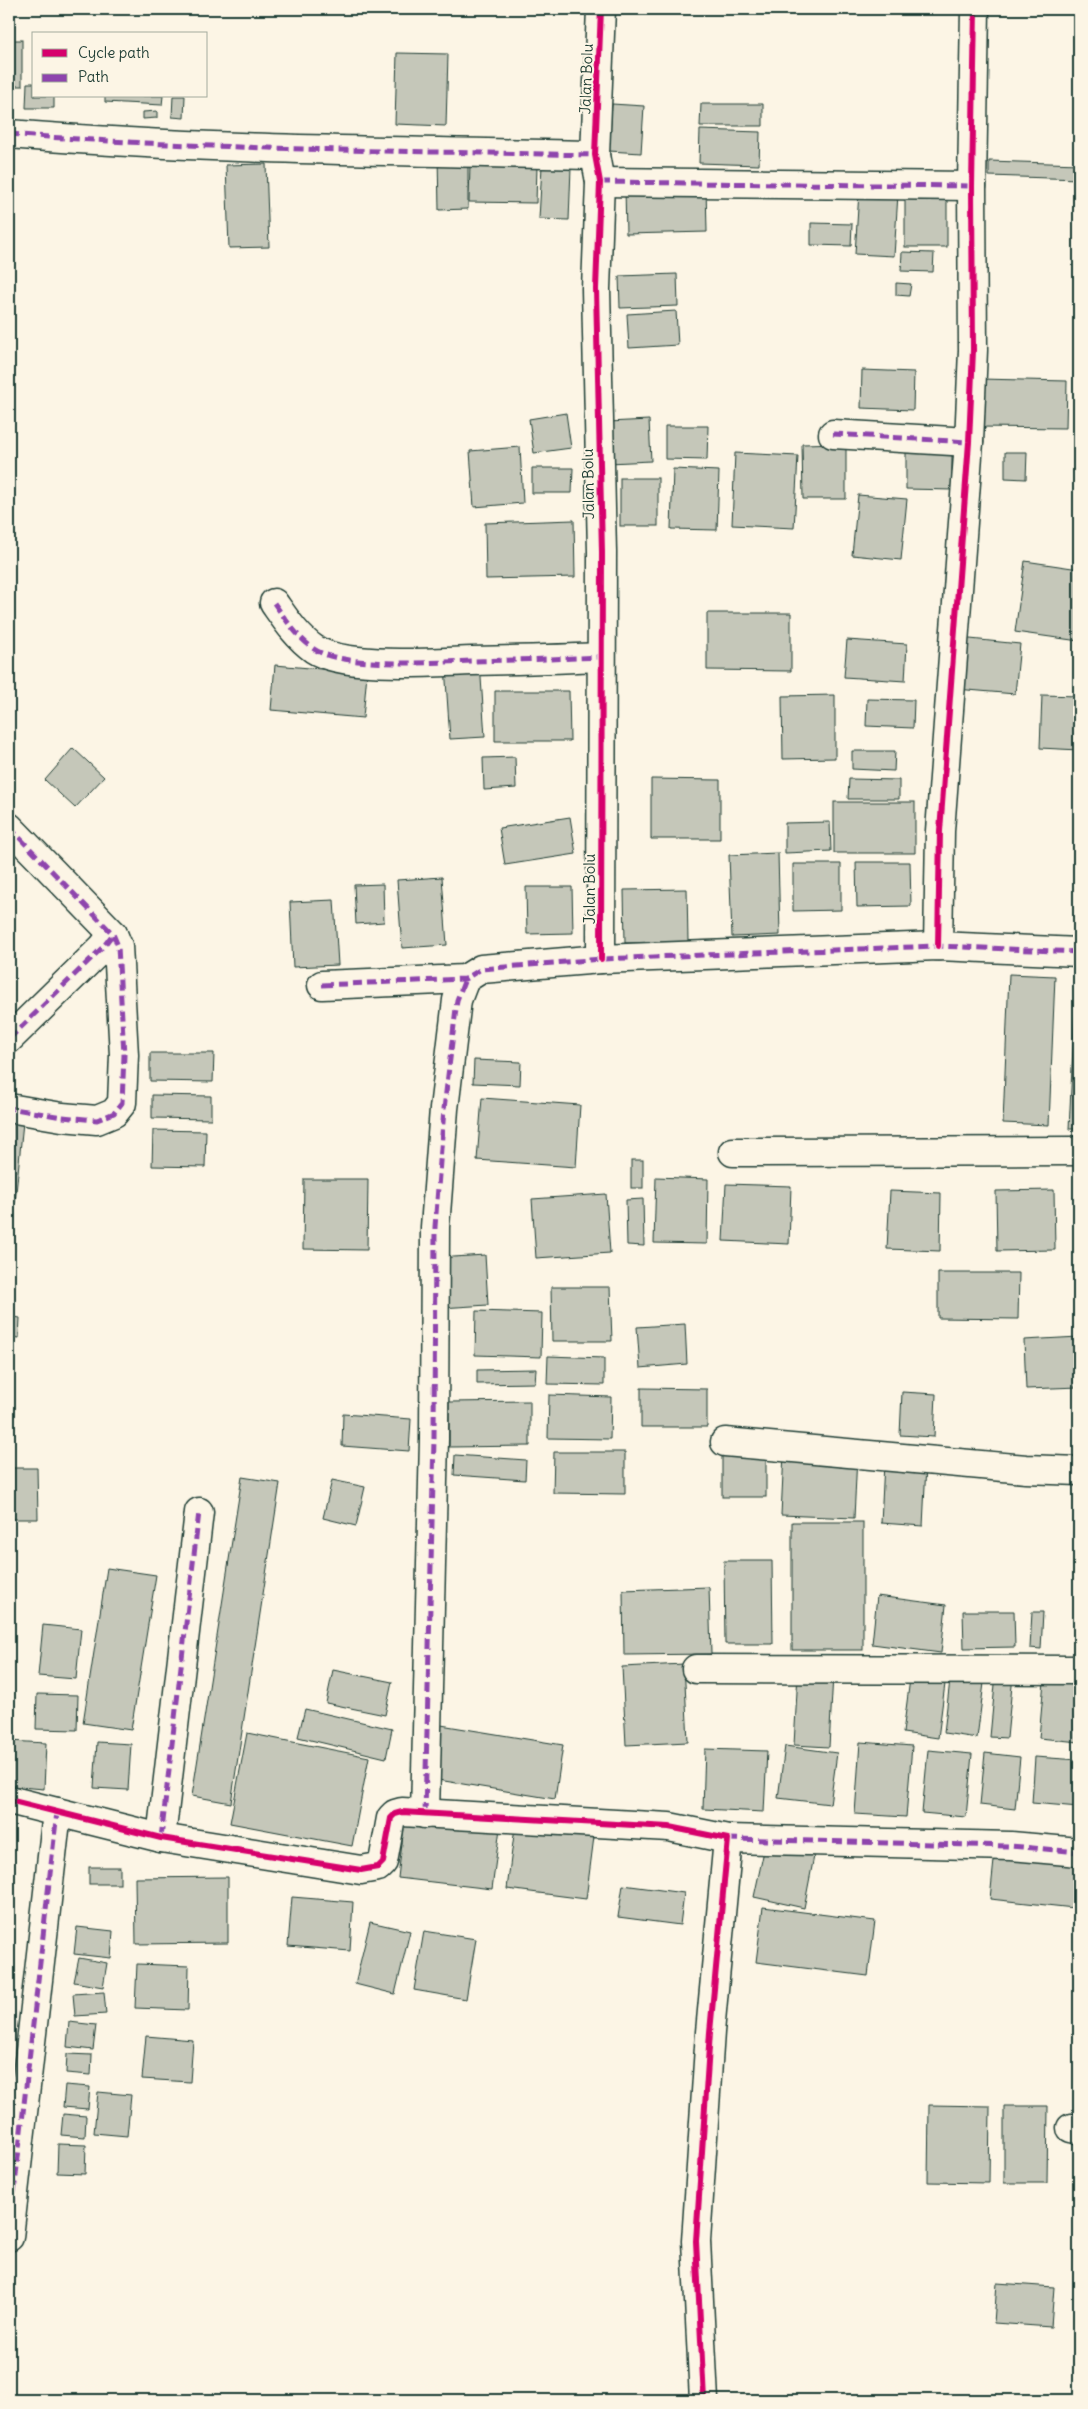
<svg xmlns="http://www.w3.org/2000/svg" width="1088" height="2409" font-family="Delius,sans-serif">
  <rect width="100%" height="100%" fill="#fcf5e5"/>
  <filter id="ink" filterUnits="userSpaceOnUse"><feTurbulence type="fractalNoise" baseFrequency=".02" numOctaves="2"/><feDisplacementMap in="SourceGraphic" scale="10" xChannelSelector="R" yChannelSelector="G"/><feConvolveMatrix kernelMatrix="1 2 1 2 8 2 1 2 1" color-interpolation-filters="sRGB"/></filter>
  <g filter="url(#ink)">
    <g fill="#c5c7b9" stroke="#1f3d34">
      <rect x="9" y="40" width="13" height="46"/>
      <path d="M 397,53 L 448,54 L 446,126 L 395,124 Z"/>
      <path d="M 27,83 L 34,83 L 34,96 L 54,96 L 54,108 L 26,108 Z"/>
      <path d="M 105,96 L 163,96 L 162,105 L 105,102 Z"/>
      <path d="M 173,96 L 185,96 L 184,118 L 172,117 Z"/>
      <path d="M 612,104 L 644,106 L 641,153 L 609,151 Z"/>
      <path d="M 701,104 L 763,104 L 763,126 L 700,126 Z"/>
      <path d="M 157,111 L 157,118 L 143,119 L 143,112 Z"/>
      <path d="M 700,130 L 760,132 L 759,165 L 699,163 Z"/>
      <path d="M 468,155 L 468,209 L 439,210 L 438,156 Z"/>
      <path d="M 989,161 L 1079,164 L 1079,179 L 989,176 Z"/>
      <path d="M 266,164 L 269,247 L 229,248 L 226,165 Z"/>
      <path d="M 470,165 L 537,166 L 536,203 L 469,202 Z"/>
      <path d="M 542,166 L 571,168 L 569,220 L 539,219 Z"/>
      <path d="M 706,187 L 707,232 L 626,234 L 625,189 Z"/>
      <rect x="905" y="191" width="42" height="56"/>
      <path d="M 859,192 L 898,194 L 894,256 L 855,254 Z"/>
      <path d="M 811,223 L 852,224 L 851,246 L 811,245 Z"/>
      <path d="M 902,252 L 934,253 L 933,272 L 901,271 Z"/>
      <path d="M 677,274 L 678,306 L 620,308 L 619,276 Z"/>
      <path d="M 896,283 L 911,284 L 909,296 L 896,295 Z"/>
      <path d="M 676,311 L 678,345 L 629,348 L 627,314 Z"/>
      <path d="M 862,370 L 914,372 L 913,410 L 861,408 Z"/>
      <path d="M 980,379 L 1067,381 L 1066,428 L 979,427 Z"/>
      <path d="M 566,413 L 571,448 L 534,453 L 529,419 Z"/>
      <path d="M 649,420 L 651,461 L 609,463 L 608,422 Z"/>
      <path d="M 665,426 L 708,426 L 707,460 L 665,459 Z"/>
      <path d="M 846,443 L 846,499 L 803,499 L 802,444 Z"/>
      <path d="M 520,447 L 523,503 L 474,507 L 470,451 Z"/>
      <path d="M 906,449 L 952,449 L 952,490 L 906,489 Z"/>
      <path d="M 1005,452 L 1027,452 L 1026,479 L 1005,478 Z"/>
      <path d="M 735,453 L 798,456 L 794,528 L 732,525 Z"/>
      <path d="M 532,468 L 573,468 L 572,493 L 532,493 Z"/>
      <path d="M 673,469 L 719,471 L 717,530 L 671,529 Z"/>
      <rect x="620" y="478" width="38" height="48"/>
      <path d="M 858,495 L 907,499 L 901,560 L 852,555 Z"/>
      <path d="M 574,520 L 575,577 L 486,579 L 485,523 Z"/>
      <path d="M 1025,561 L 1079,569 L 1079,641 L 1015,632 Z"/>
      <path d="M 707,613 L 791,613 L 791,671 L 707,670 Z"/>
      <path d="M 960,638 L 1020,644 L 1015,694 L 956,689 Z"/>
      <path d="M 847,640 L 907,644 L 905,681 L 844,677 Z"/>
      <path d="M 480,663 L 485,737 L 450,739 L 445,666 Z"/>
      <path d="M 275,665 L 367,673 L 363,718 L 271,710 Z"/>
      <path d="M 495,691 L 569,691 L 570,741 L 495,741 Z"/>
      <path d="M 835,695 L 835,758 L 783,759 L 782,696 Z"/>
      <path d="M 1042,695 L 1079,696 L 1079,750 L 1040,748 Z"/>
      <path d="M 867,699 L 914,700 L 913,728 L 866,726 Z"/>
      <path d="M 73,748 L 104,777 L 75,808 L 45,780 Z"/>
      <path d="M 852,751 L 895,751 L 894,771 L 852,769 Z"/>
      <path d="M 515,757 L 516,788 L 484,790 L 483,758 Z"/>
      <path d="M 651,779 L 720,780 L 720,839 L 651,839 Z"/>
      <path d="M 849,779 L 899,780 L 899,799 L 848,799 Z"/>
      <rect x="834" y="802" width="81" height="51"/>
      <path d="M 570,817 L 576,854 L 505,865 L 499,828 Z"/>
      <path d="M 830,822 L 831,851 L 785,853 L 785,823 Z"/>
      <path d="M 778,853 L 780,935 L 732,937 L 729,855 Z"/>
      <path d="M 856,862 L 910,862 L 911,906 L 857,907 Z"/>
      <path d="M 793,864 L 841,864 L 841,910 L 793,911 Z"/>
      <path d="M 442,877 L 447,945 L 402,948 L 397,880 Z"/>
      <path d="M 383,884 L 384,922 L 356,924 L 354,885 Z"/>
      <path d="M 526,887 L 572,887 L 573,933 L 527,934 Z"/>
      <path d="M 687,889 L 688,942 L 625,943 L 624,890 Z"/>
      <path d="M 334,900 L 338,965 L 293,967 L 290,902 Z"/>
      <path d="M 1077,965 L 1079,965 L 1079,1129 L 1069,1129 Z"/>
      <path d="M 1009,974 L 1055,976 L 1049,1125 L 1003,1123 Z"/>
      <path d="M 150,1053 L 214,1053 L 213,1082 L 150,1081 Z"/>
      <path d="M 474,1060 L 521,1062 L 520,1085 L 473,1083 Z"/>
      <path d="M 152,1095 L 211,1096 L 211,1119 L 152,1118 Z"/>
      <path d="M 482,1098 L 580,1105 L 576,1167 L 477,1160 Z"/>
      <path d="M 9,1120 L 23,1122 L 15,1203 L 9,1202 Z"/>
      <path d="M 153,1130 L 206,1131 L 205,1167 L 152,1166 Z"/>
      <rect x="631" y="1160" width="12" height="28"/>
      <path d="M 656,1177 L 708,1179 L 707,1244 L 654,1243 Z"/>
      <path d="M 304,1179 L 368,1179 L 367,1250 L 303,1249 Z"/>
      <path d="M 726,1184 L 791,1186 L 789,1244 L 723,1241 Z"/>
      <path d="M 1054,1190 L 1055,1250 L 997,1251 L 996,1191 Z"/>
      <path d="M 890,1191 L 941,1193 L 940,1251 L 887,1249 Z"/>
      <path d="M 606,1194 L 610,1253 L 536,1258 L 532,1199 Z"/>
      <path d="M 643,1199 L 644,1246 L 627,1245 L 626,1200 Z"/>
      <path d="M 485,1255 L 488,1305 L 441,1308 L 438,1258 Z"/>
      <path d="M 938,1273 L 1019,1273 L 1018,1319 L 938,1318 Z"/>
      <path d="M 551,1287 L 610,1287 L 612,1341 L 552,1341 Z"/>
      <path d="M 476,1311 L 542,1313 L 541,1357 L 475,1355 Z"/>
      <path d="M 9,1316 L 20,1318 L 19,1338 L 9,1337 Z"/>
      <path d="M 685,1324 L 687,1364 L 640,1368 L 637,1327 Z"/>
      <path d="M 1079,1337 L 1079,1387 L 1026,1389 L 1024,1340 Z"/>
      <path d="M 548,1356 L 604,1358 L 604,1385 L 547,1384 Z"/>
      <path d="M 536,1369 L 535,1383 L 477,1384 L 477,1370 Z"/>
      <path d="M 641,1388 L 707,1389 L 707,1427 L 641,1427 Z"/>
      <path d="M 902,1392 L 936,1394 L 934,1437 L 900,1435 Z"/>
      <path d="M 549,1395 L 611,1397 L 610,1439 L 548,1438 Z"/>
      <path d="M 530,1401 L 530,1446 L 449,1447 L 449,1402 Z"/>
      <path d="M 343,1414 L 411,1419 L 409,1451 L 342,1446 Z"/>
      <rect x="722" y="1446" width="44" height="51"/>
      <path d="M 554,1452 L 625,1452 L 625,1494 L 553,1493 Z"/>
      <path d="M 784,1453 L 857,1456 L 854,1518 L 781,1515 Z"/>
      <path d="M 455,1455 L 526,1460 L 525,1480 L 454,1475 Z"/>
      <path d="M 884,1463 L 926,1465 L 923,1526 L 881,1523 Z"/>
      <path d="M 9,1468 L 37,1468 L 38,1519 L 9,1519 Z"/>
      <path d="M 242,1477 L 280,1483 L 231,1803 L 192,1796 Z"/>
      <path d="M 332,1480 L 365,1487 L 356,1526 L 323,1518 Z"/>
      <rect x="792" y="1522" width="71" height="128"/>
      <path d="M 724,1561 L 772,1561 L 773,1644 L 725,1644 Z"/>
      <path d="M 107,1568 L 156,1575 L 131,1730 L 83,1723 Z"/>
      <path d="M 709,1587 L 711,1654 L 624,1655 L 623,1590 Z"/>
      <path d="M 877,1596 L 946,1605 L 941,1653 L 872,1644 Z"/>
      <path d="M 963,1611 L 1014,1611 L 1015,1647 L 964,1648 Z"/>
      <path d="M 1032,1612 L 1043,1612 L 1041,1649 L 1030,1648 Z"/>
      <path d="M 43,1625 L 81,1629 L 76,1679 L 38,1676 Z"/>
      <path d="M 684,1664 L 688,1742 L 626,1745 L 622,1667 Z"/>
      <path d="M 333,1670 L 392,1682 L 385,1715 L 326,1703 Z"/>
      <path d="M 911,1671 L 946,1676 L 938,1738 L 903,1733 Z"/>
      <path d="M 951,1671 L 985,1675 L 977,1738 L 944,1733 Z"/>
      <path d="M 798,1673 L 833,1675 L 829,1747 L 794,1745 Z"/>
      <path d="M 996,1674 L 1013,1675 L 1007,1738 L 990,1737 Z"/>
      <path d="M 1044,1681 L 1079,1685 L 1079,1742 L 1039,1738 Z"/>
      <path d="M 37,1694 L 78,1695 L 77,1730 L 36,1729 Z"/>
      <path d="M 305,1709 L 392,1729 L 386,1758 L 298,1737 Z"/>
      <path d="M 441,1725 L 563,1745 L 555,1799 L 432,1779 Z"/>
      <path d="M 247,1733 L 369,1757 L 352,1846 L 230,1823 Z"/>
      <path d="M 9,1741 L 46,1743 L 44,1789 L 9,1786 Z"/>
      <path d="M 97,1742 L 131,1744 L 128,1790 L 94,1788 Z"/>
      <path d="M 860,1742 L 912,1746 L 906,1817 L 855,1814 Z"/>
      <path d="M 785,1746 L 837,1753 L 830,1804 L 778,1798 Z"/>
      <path d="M 705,1749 L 767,1751 L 764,1812 L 703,1809 Z"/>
      <path d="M 928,1750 L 972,1754 L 966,1817 L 922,1813 Z"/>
      <path d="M 985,1753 L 1020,1757 L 1015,1809 L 980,1805 Z"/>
      <path d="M 1035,1757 L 1079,1760 L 1079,1807 L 1032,1803 Z"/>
      <path d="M 405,1817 L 500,1828 L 492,1889 L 398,1878 Z"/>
      <path d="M 516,1819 L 595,1829 L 586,1899 L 507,1889 Z"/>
      <path d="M 765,1846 L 814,1856 L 804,1908 L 754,1897 Z"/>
      <path d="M 995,1851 L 1079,1860 L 1074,1908 L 990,1899 Z"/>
      <rect x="89" y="1867" width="31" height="17"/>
      <path d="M 228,1877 L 228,1943 L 136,1944 L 135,1878 Z"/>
      <path d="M 623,1885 L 684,1893 L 680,1925 L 618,1917 Z"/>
      <path d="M 292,1897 L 353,1902 L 350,1951 L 288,1946 Z"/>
      <path d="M 763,1907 L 875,1921 L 868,1976 L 756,1962 Z"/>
      <path d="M 370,1922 L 410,1931 L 395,1994 L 355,1984 Z"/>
      <path d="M 77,1927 L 113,1931 L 111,1958 L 74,1954 Z"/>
      <path d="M 424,1931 L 476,1939 L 466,1999 L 414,1990 Z"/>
      <path d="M 79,1958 L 107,1963 L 103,1987 L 74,1982 Z"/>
      <path d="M 137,1964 L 189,1966 L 188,2010 L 135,2008 Z"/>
      <path d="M 104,1992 L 106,2014 L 75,2016 L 73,1994 Z"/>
      <path d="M 69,2022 L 96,2025 L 93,2050 L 67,2047 Z"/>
      <path d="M 146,2036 L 193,2040 L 190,2082 L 142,2079 Z"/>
      <path d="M 67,2054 L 92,2055 L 91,2075 L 66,2073 Z"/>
      <path d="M 65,2085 L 90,2087 L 88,2109 L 63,2107 Z"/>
      <path d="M 98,2092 L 131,2095 L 127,2136 L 94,2133 Z"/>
      <path d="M 929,2105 L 990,2106 L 989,2183 L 928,2182 Z"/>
      <path d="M 1004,2106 L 1048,2106 L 1047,2183 L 1004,2183 Z"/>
      <path d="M 63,2114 L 86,2116 L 85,2137 L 61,2135 Z"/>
      <path d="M 58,2144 L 86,2145 L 85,2174 L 57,2173 Z"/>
      <path d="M 997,2283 L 1054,2287 L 1051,2327 L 994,2323 Z"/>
    </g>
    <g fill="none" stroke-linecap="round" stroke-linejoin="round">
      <g stroke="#1f3d34" stroke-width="31">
        <g id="minor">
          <path d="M 9,134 C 204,150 400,151 595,155"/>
          <path d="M 600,182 L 972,186"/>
          <path d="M 833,434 L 969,442"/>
          <path d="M 274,603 C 286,620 297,637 314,649 C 344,669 435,662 472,661 C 515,660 558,659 601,657"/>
          <path d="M 9,827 L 113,934 L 118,946 L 124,1055 L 122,1103 L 114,1113 L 97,1120 L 62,1117 L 9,1108"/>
          <path d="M 938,946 L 940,831 L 969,442 L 973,350 L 972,186 L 975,9"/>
          <path d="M 601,959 L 602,552 L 596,289 L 600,182 L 595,155 L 601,9"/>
          <path d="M 322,985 L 465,979 L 481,969 L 601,959 L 938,946 L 1079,952"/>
          <path d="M 9,1039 L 103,947 L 113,934"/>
          <path d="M 733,1152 L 1079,1151"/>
          <path d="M 725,1442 L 1026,1469 L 1079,1471"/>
          <path d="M 696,1669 L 1079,1670"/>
          <path d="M 9,1800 L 161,1838 L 361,1870 L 378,1867 L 383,1862 L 391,1818 L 395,1814 L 402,1812 L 669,1827 L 728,1839 L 710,2032 L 696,2241 L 704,2400"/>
          <path d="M 425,1814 L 434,1439 L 435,1227 L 444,1109 L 457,1000 L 465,979"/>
          <path d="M 161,1838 L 199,1512"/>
          <path d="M 728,1839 L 1011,1846 L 1079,1852"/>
          <path d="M 1071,2128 L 1079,2129"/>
          <path d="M 9,2237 L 57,1812"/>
        </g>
      </g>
      <use href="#minor" stroke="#fcf5e5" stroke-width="28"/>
      <g stroke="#8e44ad" stroke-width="5" stroke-dasharray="10 5" stroke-linecap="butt">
        <path d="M 9,134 C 204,150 400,151 595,155"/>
        <path d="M 600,182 L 972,186"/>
        <path d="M 833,434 L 969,442"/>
        <path d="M 274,603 C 286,620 297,637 314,649 C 344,669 435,662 472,661 C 515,660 558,659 601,657"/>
        <path d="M 9,827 L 113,934 L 118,946 L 124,1055 L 122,1103 L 114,1113 L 97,1120 L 62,1117 L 9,1108"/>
        <path d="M 322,985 L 465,979 L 481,969 L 601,959 L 938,946 L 1079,952"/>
        <path d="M 9,1039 L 103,947 L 113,934"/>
        <path d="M 425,1814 L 434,1439 L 435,1227 L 444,1109 L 457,1000 L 465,979"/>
        <path d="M 161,1838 L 199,1512"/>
        <path d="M 728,1839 L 1011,1846 L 1079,1852"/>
        <path d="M 9,2237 L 57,1812"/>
      </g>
      <g stroke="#fcf5e5" stroke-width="9">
        <g id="cycleway">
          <path d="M 938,946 L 940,831 L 969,442 L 973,350 L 972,186 L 975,9"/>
          <path d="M 601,959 L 602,552 L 596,289 L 600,182 L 595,155 L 601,9"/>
          <path d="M 9,1800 L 161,1838 L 361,1870 L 378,1867 L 383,1862 L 391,1818 L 395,1814 L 402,1812 L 669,1827 L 728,1839 L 710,2032 L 696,2241 L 704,2400"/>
        </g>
      </g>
      <use href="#cycleway" stroke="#d6006c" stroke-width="6"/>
    </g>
  </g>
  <g text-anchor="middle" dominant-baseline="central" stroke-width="4" stroke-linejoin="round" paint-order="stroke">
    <g font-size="15" fill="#1f3d34" stroke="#fcf5e5">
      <text transform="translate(586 79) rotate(-88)">Jalan Bolu</text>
      <text transform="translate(588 484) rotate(-91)">Jalan Bolu</text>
      <text transform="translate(589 889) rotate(-90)">Jalan Bolu</text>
    </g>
  </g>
  <rect width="1088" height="2409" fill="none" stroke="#fcf5e5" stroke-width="30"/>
  <rect x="15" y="15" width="1058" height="2379" fill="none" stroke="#1f3d34" stroke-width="2" filter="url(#ink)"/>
  <rect x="32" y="32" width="175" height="65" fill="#fcf5e5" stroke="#a4ab9e"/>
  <rect x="42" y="49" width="25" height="8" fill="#d6006c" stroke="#a4ab9e"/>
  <text x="78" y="58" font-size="15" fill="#1f3d34">Cycle path</text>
  <rect x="42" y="74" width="25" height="8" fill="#8e44ad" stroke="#a4ab9e"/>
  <text x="78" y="82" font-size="15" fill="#1f3d34">Path</text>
</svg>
